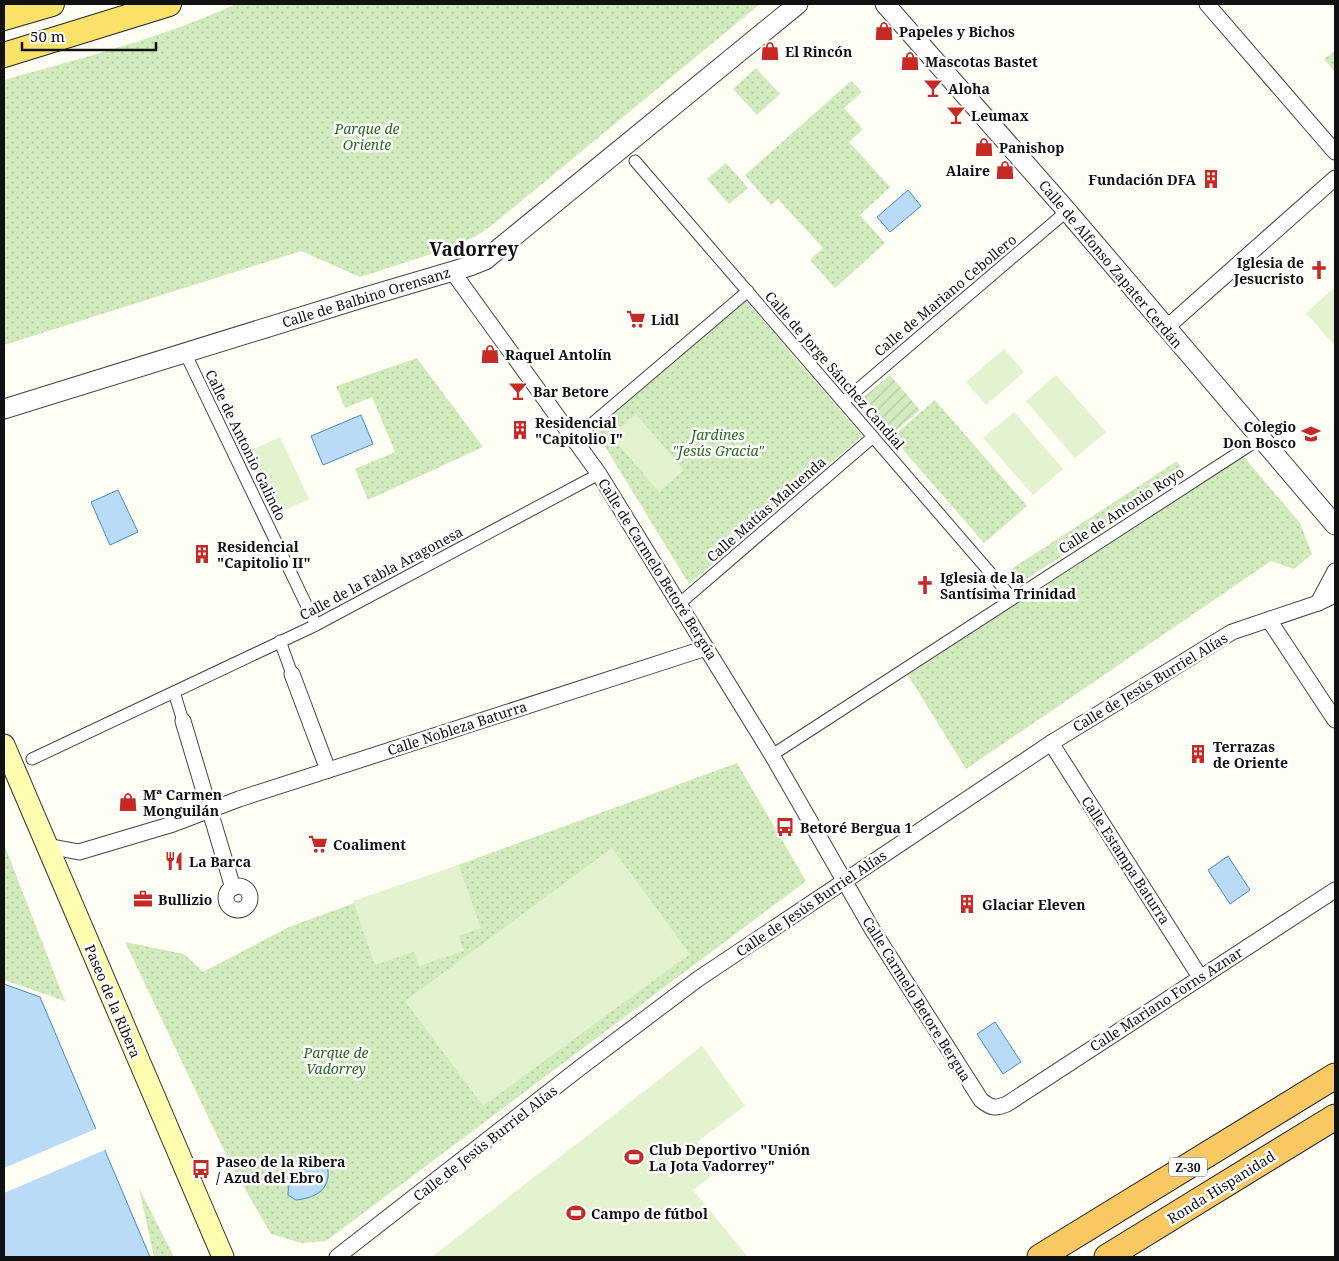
<svg xmlns="http://www.w3.org/2000/svg" width="1339" height="1261" font-family="'Noto Serif',serif">
  <defs>
    <pattern id="grass-dots" width="8" height="8" patternUnits="userSpaceOnUse" patternTransform="scale(1.25)"><rect width="8" height="8" fill="#d1ebbd"/><path d="M2 2h.1M6 6h.1" fill="none" stroke="#b2c8a1" stroke-width="1.8" stroke-linecap="round"/></pattern>
    <pattern id="garden-furrows" width="10" height="10" patternUnits="userSpaceOnUse" patternTransform="scale(1.25)"><rect width="10" height="10" fill="#d1ebbd"/><path d="M-1 1l2-2M0 10L10 0M9 11l2-2" fill="none" stroke="#b2c8a1"/></pattern>
  </defs>
  <rect width="100%" height="100%" fill="#fffef5"/>
  <g fill="url(#grass-dots)">
    <path d="M 236,4 L 760,4 L 491,226 L 476,236 L 453,247 L 360,277 L 301,251 L 4,345 L 4,80 C 82,58 162,38 236,4 Z"/>
    <path d="M 1335,51 L 1335,72 L 1324,59 Z"/>
    <path d="M 756,68 L 780,94 L 757,115 L 733,89 Z"/>
    <path d="M 851,81 L 862,92 L 844,108 L 863,129 L 849,142 L 890,187 L 860,215 L 885,243 L 835,288 L 810,260 L 823,248 L 778,199 L 771,205 L 745,175 Z"/>
    <path d="M 726,163 L 748,188 L 729,204 L 707,179 Z"/>
    <path d="M 746,301 L 862,436 L 689,584 L 595,430 Z"/>
    <path d="M 417,358 L 483,447 L 368,500 L 355,469 L 395,452 L 372,397 L 345,408 L 336,386 Z"/>
    <path d="M 935,400 L 1027,506 L 984,543 L 892,437 Z"/>
    <path d="M 1243,456 L 1300,523 L 1312,554 L 1294,569 L 1271,561 L 966,769 L 908,675 Z"/>
    <path d="M 1177,461 L 1186,475 L 1016,586 L 1007,572 Z"/>
    <path d="M 737,763 L 806,881 L 326,1241 L 301,1243 L 271,1234 L 230,1163 L 125,942 L 184,954 L 203,972 L 289,927 Z"/>
    <path d="M 4,844 L 65,1001 L 4,980 Z"/>
    <path d="M 139,1188 L 174,1257 L 154,1257 Z"/>
  </g>
  <path fill="url(#garden-furrows)" d="M 890,375 L 920,410 L 894,432 L 864,397 Z"/>
  <g fill="#e3f2cf">
    <path d="M 1335,287 L 1335,346 L 1306,313 Z"/>
    <path d="M 1004,349 L 1024,372 L 986,405 L 966,382 Z"/>
    <path d="M 1056,375 L 1106,432 L 1075,458 L 1026,401 Z"/>
    <path d="M 1014,412 L 1063,469 L 1033,495 L 983,438 Z"/>
    <path d="M 636,414 L 684,470 L 659,492 L 611,436 Z"/>
    <path d="M 280,437 L 309,499 L 274,515 L 245,453 Z"/>
    <path d="M 612,848 L 690,954 L 483,1106 L 405,1001 Z"/>
    <path d="M 459,865 L 481,928 L 459,936 L 464,951 L 419,966 L 414,952 L 375,965 L 353,901 Z"/>
    <path d="M 702,1046 L 745,1106 L 697,1142 L 718,1171 L 693,1190 L 748,1257 L 432,1257 Z"/>
  </g>
  <g fill="#b9dbf7" stroke="#3e8ad0">
    <path d="M 908,190 L 921,206 L 890,232 L 877,217 Z"/>
    <path d="M 361,415 L 373,444 L 323,465 L 311,436 Z"/>
    <path d="M 118,490 L 138,532 L 110,545 L 91,502 Z"/>
    <path d="M 1228,856 L 1250,890 L 1230,904 L 1208,870 Z"/>
    <path d="M 4,984 L 40,997 L 150,1257 L 4,1257 Z"/>
    <path d="M 995,1022 L 1021,1062 L 1003,1074 L 977,1034 Z"/>
    <path d="M 317,1166 L 328,1170 C 330,1190 315,1198 296,1200 L 288,1195 C 288,1176 299,1168 317,1166 Z"/>
  </g>
  <path fill="#fffef5" d="M 98,1128 L 107,1149 L 4,1193 L 4,1168 Z"/>
  <g fill="none" stroke-linecap="round" stroke-linejoin="round">
    <g stroke="#444" stroke-width="13">
      <g id="pedestrian">
        <path d="M 635,161 L 1012,598"/>
        <path d="M 188,359 L 316,625"/>
        <path d="M 843,402 L 1067,211"/>
        <path d="M 574,439 L 748,291"/>
        <path d="M 679,604 L 873,437"/>
        <path d="M 280,641 L 292,674"/>
        <path d="M 174,692 L 183,721"/>
        <path d="M 772,755 L 1261,438"/>
        <path d="M 32,759 L 316,625 L 599,474"/>
      </g>
    </g>
    <g stroke="#444" stroke-width="17">
      <g id="minor">
        <path d="M 1207,4 L 1335,152"/>
        <path d="M 452,271 L 599,474 L 772,755 L 872,929 L 981,1100 C 991,1108 995,1109 1007,1104 L 1335,890"/>
        <path d="M 1166,328 L 1335,178"/>
        <path d="M 1318,603 L 1335,571"/>
        <path d="M 1269,620 L 1335,720"/>
        <path d="M 292,674 L 328,770"/>
        <path d="M 183,721 L 233,888"/>
        <path d="M 1051,743 L 1200,977"/>
        <path d="M 47,846 L 79,852 L 173,824 L 239,799 L 706,648"/>
        <circle cx="238" cy="898" r="12"/>
        <path d="M 337,1257 L 581,1067 L 698,979 L 1051,743 L 1232,632 L 1318,603 L 1335,595"/>
      </g>
    </g>
    <g stroke="#444" stroke-width="21">
      <g id="tertiary">
        <path d="M 885,4 L 1067,211 L 1335,525"/>
        <path d="M 4,409 L 362,298 L 470,266 L 485,260 L 798,4"/>
      </g>
    </g>
    <g stroke="#333" stroke-width="23">
      <path id="secondary" d="M 4,745 L 223,1257"/>
    </g>
    <g stroke="#222" stroke-width="26">
      <g id="primary">
        <path d="M 4,18 L 52,4"/>
        <path d="M 4,55 L 169,4"/>
      </g>
    </g>
    <g stroke="#222" stroke-width="27">
      <g id="trunk">
        <path d="M 1040,1257 L 1335,1076"/>
        <path d="M 1107,1257 L 1335,1117"/>
      </g>
    </g>
    <use href="#pedestrian" stroke="#fff" stroke-width="11"/>
    <use href="#minor" stroke="#fff" stroke-width="15"/>
    <use href="#tertiary" stroke="#fff" stroke-width="19"/>
    <use href="#secondary" stroke="#fffdb0" stroke-width="21"/>
    <use href="#primary" stroke="#fae26a" stroke-width="24"/>
    <use href="#trunk" stroke="#f8c863" stroke-width="25"/>
  </g>
  <defs>
    <g id="shop-bare" transform="scale(1.5)"><path d="M-5-2.5h2.3a2.7 3.5 0 0 1 5.4 0H5L5.5 6h-11ZM-1.5-2.5h3a1.5 2.3 0 0 0-3 0Z" fill="#c52a25" stroke="#fff" stroke-width="2.5" paint-order="stroke"/></g>
    <g id="bar-bare" transform="scale(1.5)"><path d="M-6-5H6L.8 .8V4.5H3.5V6h-7V4.5H-.8V.8Z" fill="#c52a25" stroke="#fff" stroke-width="2.5" paint-order="stroke"/></g>
    <g id="building-bare" transform="scale(1.5)"><path d="M-4-6H4V6H1V3H-1V6H-4ZM-2.5-4.3h1.7v1.8h-1.7ZM.8-4.3h1.7v1.8H.8ZM-2.5-1h1.7V.8h-1.7ZM.8-1h1.7V.8H.8Z" fill="#c52a25" stroke="#fff" stroke-width="2.5" paint-order="stroke"/></g>
    <g id="church-bare" transform="scale(1.5)"><path d="M-1.2-6h2.4v3.5h3.3v2.4h-3.3V6h-2.4V-.1h-3.3v-2.4h3.3Z" fill="#c52a25" stroke="#fff" stroke-width="2.5" paint-order="stroke"/></g>
    <g id="supermarket-bare" transform="scale(1.5)"><path d="M-6-5.5h2.5l.6 2H6L4.5 2H-2.5L-4.4-4H-6ZM-1.5 3.2a1.3 1.3 0 1 0 .1 0ZM3 3.2a1.3 1.3 0 1 0 .1 0Z" fill="#c52a25" stroke="#fff" stroke-width="2.5" paint-order="stroke"/></g>
    <g id="school-bare" transform="scale(1.5)"><path d="M0-5L7-2L0 1L-7-2ZM-4 1L0 2.5L4 1V4Q0 6-4 4Z" fill="#c52a25" stroke="#fff" stroke-width="2.5" paint-order="stroke"/></g>
    <g id="bus-bare" transform="scale(1.5)"><path d="M-5-6H5V4H4V6H2V4H-2V6H-4V4H-5ZM-3.5-4V0h7V-4ZM-3.5 1.2v1.5H-2V1.2ZM2 1.2v1.5H3.5V1.2Z" fill="#c52a25" stroke="#fff" stroke-width="2.5" paint-order="stroke"/></g>
    <g id="restaurant-bare" transform="scale(1.5)"><path d="M-5-6h1v4h1v-4h1v4h1v-4h1v5L-1.5 .5V6h-2V.5L-5-1ZM5-6V6H3V1.5H1.5Q1.5-4 5-6Z" fill="#c52a25" stroke="#fff" stroke-width="2.5" paint-order="stroke"/></g>
    <g id="office-bare" transform="scale(1.5)"><path d="M-6-3h4V-5.5h4V-3h4V5H-6ZM-1-4.5V-3h2v-1.5ZM-6 0V1H6V0Z" fill="#c52a25" stroke="#fff" stroke-width="2.5" paint-order="stroke"/></g>
    <g id="stadium-bare" transform="scale(1.5)"><path d="M0-5a6.5 5 0 1 0 0 10a6.5 5 0 1 0 0-10ZM-3.5-1.8h7v3.6h-7Z" fill="#c52a25" stroke="#fff" stroke-width="2.5" paint-order="stroke"/></g>
  </defs>
  <g fill-rule="evenodd">
    <use href="#shop-bare" x="884" y="31"/>
    <use href="#shop-bare" x="770" y="51"/>
    <use href="#shop-bare" x="910" y="61"/>
    <use href="#bar-bare" x="933" y="88"/>
    <use href="#bar-bare" x="956" y="115"/>
    <use href="#shop-bare" x="984" y="147"/>
    <use href="#shop-bare" x="1005" y="170"/>
    <use href="#building-bare" x="1211" y="179"/>
    <use href="#church-bare" x="1319" y="270"/>
    <use href="#supermarket-bare" x="636" y="319"/>
    <use href="#shop-bare" x="490" y="354"/>
    <use href="#bar-bare" x="518" y="391"/>
    <use href="#building-bare" x="520" y="430"/>
    <use href="#school-bare" x="1311" y="434"/>
    <use href="#building-bare" x="202" y="554"/>
    <use href="#church-bare" x="925" y="585"/>
    <use href="#building-bare" x="1198" y="754"/>
    <use href="#shop-bare" x="128" y="802"/>
    <use href="#bus-bare" x="785" y="827"/>
    <use href="#supermarket-bare" x="318" y="844"/>
    <use href="#restaurant-bare" x="174" y="861"/>
    <use href="#office-bare" x="143" y="899"/>
    <use href="#building-bare" x="967" y="904"/>
    <use href="#stadium-bare" x="634" y="1157"/>
    <use href="#bus-bare" x="201" y="1169"/>
    <use href="#stadium-bare" x="576" y="1213"/>
  </g>
  <g text-anchor="middle" dominant-baseline="central" stroke-width="5" stroke-linejoin="round" paint-order="stroke">
    <rect fill="#fff" stroke="#585858" stroke-width="1" x="1169" y="1157.5" width="38" height="19" rx="4"/>
    <g font-size="12" font-weight="bold" fill="#111">
      <text x="1188" y="1167">Z-30</text>
    </g>
    <g font-size="14" font-weight="bold" fill="#111" stroke="#fff" text-anchor="start">
      <text x="899" y="31">Papeles y Bichos</text>
      <text x="785" y="51">El Rincón</text>
      <text x="925" y="61">Mascotas Bastet</text>
      <text x="948" y="88">Aloha</text>
      <text x="971" y="115">Leumax</text>
      <text x="999" y="147">Panishop</text>
      <text x="990" y="170" text-anchor="end">Alaire</text>
      <text x="1196" y="179" text-anchor="end">Fundación DFA</text>
      <text x="1304" y="262" text-anchor="end">Iglesia de<tspan x="1304" dy="16">Jesucristo</tspan></text>
      <text x="651" y="319">Lidl</text>
      <text x="505" y="354">Raquel Antolín</text>
      <text x="533" y="391">Bar Betore</text>
      <text x="535" y="422">Residencial<tspan x="535" dy="16">"Capitolio I"</tspan></text>
      <text x="1296" y="426" text-anchor="end">Colegio<tspan x="1296" dy="16">Don Bosco</tspan></text>
      <text x="217" y="546">Residencial<tspan x="217" dy="16">"Capitolio II"</tspan></text>
      <text x="940" y="577">Iglesia de la<tspan x="940" dy="16">Santísima Trinidad</tspan></text>
      <text x="1213" y="746">Terrazas<tspan x="1213" dy="16">de Oriente</tspan></text>
      <text x="143" y="794">Mª Carmen<tspan x="143" dy="16">Monguilán</tspan></text>
      <text x="800" y="827">Betoré Bergua 1</text>
      <text x="333" y="844">Coaliment</text>
      <text x="189" y="861">La Barca</text>
      <text x="158" y="899">Bullizio</text>
      <text x="982" y="904">Glaciar Eleven</text>
      <text x="649" y="1149">Club Deportivo "Unión<tspan x="649" dy="16">La Jota Vadorrey"</tspan></text>
      <text x="216" y="1161">Paseo de la Ribera<tspan x="216" dy="16">/ Azud del Ebro</tspan></text>
      <text x="591" y="1213">Campo de fútbol</text>
    </g>
    <g font-size="14" font-style="italic" fill="#286b1f" stroke="#fff">
      <text x="367" y="128">Parque de<tspan x="367" dy="16">Oriente</tspan></text>
      <text x="718" y="434">Jardines<tspan x="718" dy="16">"Jesús Gracia"</tspan></text>
      <text x="336" y="1052">Parque de<tspan x="336" dy="16">Vadorrey</tspan></text>
    </g>
    <g font-size="14" fill="#111" stroke="#fff">
      <text transform="translate(1111 264) rotate(50)">Calle de Alfonso Zapater Cerdán</text>
      <text transform="translate(945 295) rotate(-40)">Calle de Mariano Cebollero</text>
      <text transform="translate(366 297) rotate(-17)">Calle de Balbino Orensanz</text>
      <text transform="translate(835 370) rotate(49)">Calle de Jorge Sánchez Candial</text>
      <text transform="translate(246 445) rotate(64)">Calle de Antonio Galindo</text>
      <text transform="translate(766 509) rotate(-41)">Calle Matías Maluenda</text>
      <text transform="translate(1121 510) rotate(-33)">Calle de Antonio Royo</text>
      <text transform="translate(658 569) rotate(58)">Calle de Carmelo Betoré Bergúa</text>
      <text transform="translate(381 573) rotate(-28)">Calle de la Fabla Aragonesa</text>
      <text transform="translate(1150 682) rotate(-31)">Calle de Jesús Burriel Alías</text>
      <text transform="translate(457 728) rotate(-18)">Calle Nobleza Baturra</text>
      <text transform="translate(1126 860) rotate(57)">Calle Estampa Baturra</text>
      <text transform="translate(811 903) rotate(-34)">Calle de Jesús Burriel Alías</text>
      <text transform="translate(917 999) rotate(58)">Calle Carmelo Betore Bergua</text>
      <text transform="translate(1166 999) rotate(-33)">Calle Mariano Forns Aznar</text>
      <text transform="translate(113 1001) rotate(67)">Paseo de la Ribera</text>
      <text transform="translate(485 1143) rotate(-38)">Calle de Jesús Burriel Alías</text>
      <text transform="translate(1221 1187) rotate(-32)">Ronda Hispanidad</text>
    </g>
    <g font-size="19" font-weight="bold" fill="#111" stroke="#fff">
      <text x="474" y="249">Vadorrey</text>
    </g>
  </g>
  <rect width="1339" height="1261" fill="none" stroke="#111111" stroke-width="10"/>
  <path d="M22 42v8h134v-8" fill="none" stroke="#111111" stroke-width="2.5"/>
  <text x="30" y="42" font-size="15" fill="#111111" stroke="#ffffff" stroke-width="4" paint-order="stroke">50 m</text>
</svg>
